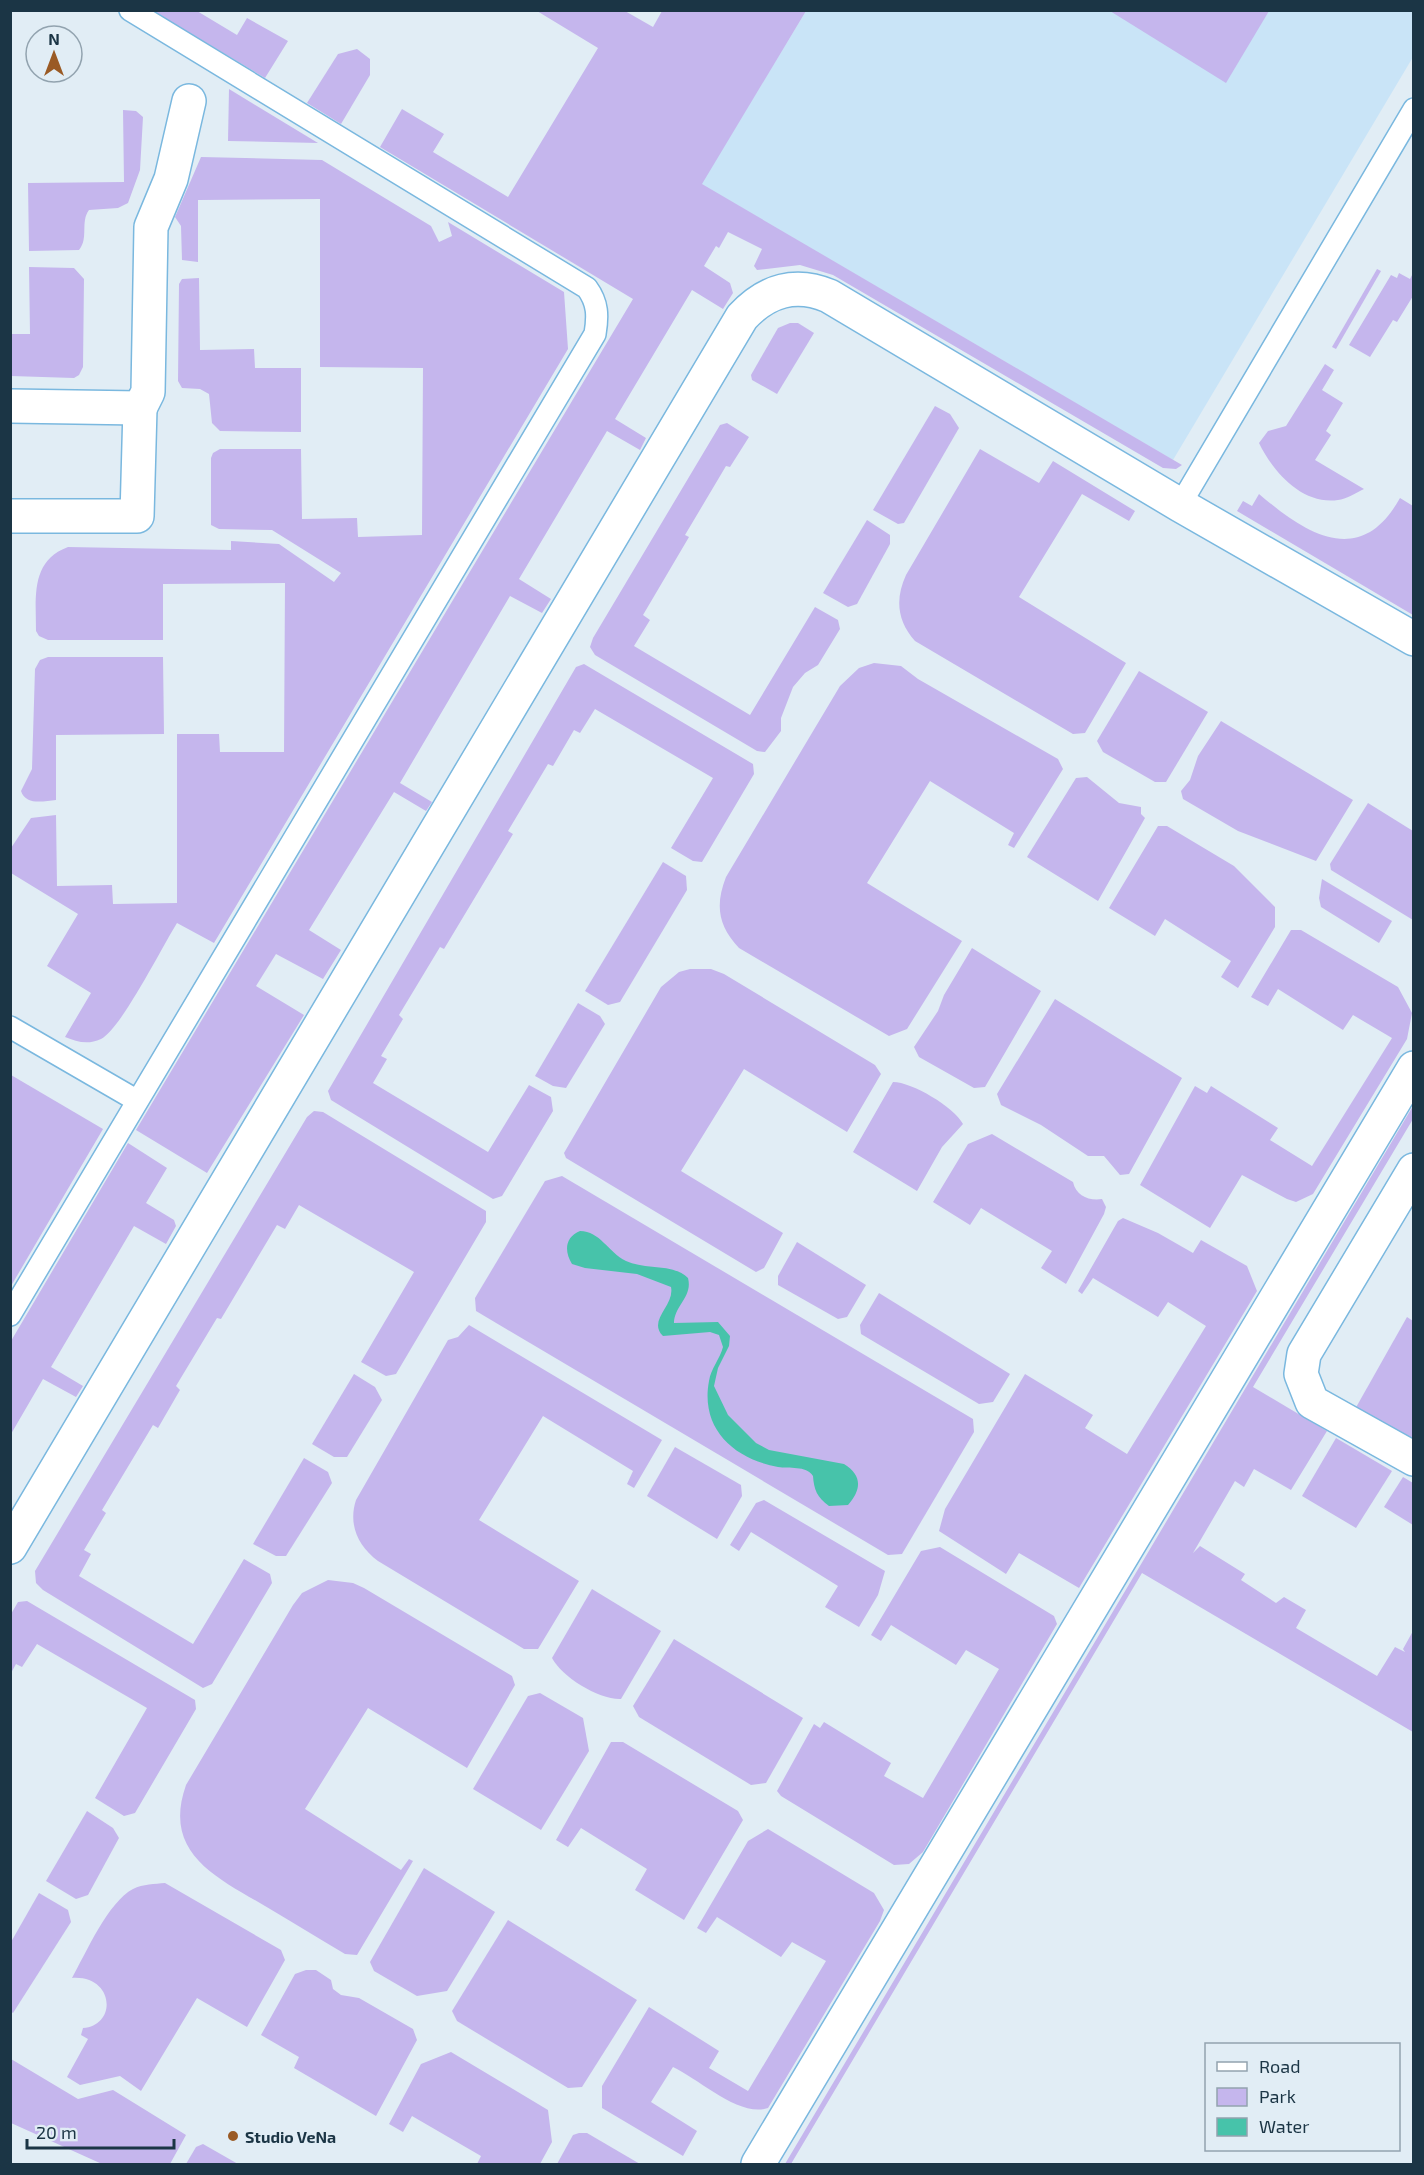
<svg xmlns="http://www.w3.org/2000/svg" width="1424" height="2175" font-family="'Exo 2',sans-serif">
  <rect width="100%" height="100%" fill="#e1edf5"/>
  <path fill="#c9e4f7" d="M 806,11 L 1413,11 L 1413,57 L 1173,460 L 701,184 Z"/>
  <g fill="#c5b6ed">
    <path d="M 153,11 L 197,11 L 237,35 L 247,18 L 288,41 L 265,78 Z"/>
    <path d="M 537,11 L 625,11 L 653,27 L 662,11 L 806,11 L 702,184 L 1182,465 L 1176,469 L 1163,468 L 833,275 L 800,265 L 757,270 L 754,266 L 762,249 L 728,232 L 719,248 L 716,246 L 704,266 L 730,283 L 733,293 L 723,309 L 692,290 L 615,419 L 646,438 L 640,450 L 607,431 L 519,579 L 551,599 L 542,613 L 510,596 L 400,783 L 432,802 L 426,811 L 394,792 L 309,930 L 341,950 L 323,979 L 276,954 L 256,986 L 304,1015 L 207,1173 L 136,1130 L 633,299 L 380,147 L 402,109 L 444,134 L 433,152 L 508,197 L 598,48 Z"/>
    <path d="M 1110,11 L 1269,11 L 1226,83 Z"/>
    <path d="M 357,49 L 370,59 L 370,75 L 341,124 L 307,103 L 338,54 Z"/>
    <path d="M 229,89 L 318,143 L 228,141 Z"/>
    <path d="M 123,110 L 136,111 L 143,117 L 140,170 L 128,203 L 118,208 L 89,210 C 80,222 89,238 79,250 L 29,251 L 28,183 L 124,182 Z"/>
    <path d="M 201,157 L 322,160 L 431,226 L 439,242 L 452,236 L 448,222 L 564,292 L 568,349 L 214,943 L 177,923 C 162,947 121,1029 101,1039 C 88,1045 77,1042 65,1037 L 91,993 L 47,966 L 78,914 L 11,873 L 11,848 L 31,818 L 56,815 L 57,886 L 112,885 L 113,904 L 177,903 L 177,734 L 219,734 L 220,752 L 284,752 L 285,583 L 163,584 L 163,640 L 48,640 L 39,636 L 36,631 C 36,598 30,561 68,547 L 231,550 L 231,541 L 279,544 L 334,582 L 341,573 L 272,530 L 219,529 L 211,525 L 211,458 L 213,453 L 220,449 L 301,449 L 302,519 L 357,518 L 358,537 L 422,535 L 423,368 L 320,367 L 320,199 L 198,200 L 198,262 L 182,260 L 181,226 L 175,217 Z"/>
    <path d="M 29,267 L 74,268 L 84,279 L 83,367 L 79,375 L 74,378 L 11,376 L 11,334 L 30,334 Z"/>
    <path d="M 1377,269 L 1381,271 L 1336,349 L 1332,347 Z"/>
    <path d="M 1399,273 L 1410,279 L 1413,273 L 1413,296 L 1397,322 L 1393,320 L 1370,357 L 1349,345 L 1391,275 L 1397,278 Z"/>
    <path d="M 199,278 L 200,350 L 254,349 L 255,368 L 301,368 L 301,432 L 220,431 L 212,423 L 209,394 L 200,389 L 182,388 L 178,381 L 179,284 L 182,279 Z"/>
    <path d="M 790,323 L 798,323 L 814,333 L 777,394 L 752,380 L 751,375 L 778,328 Z"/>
    <path d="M 1325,364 L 1334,370 L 1322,390 L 1343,403 L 1326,431 L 1331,435 L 1315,460 L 1364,489 C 1356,493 1346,499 1338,500 C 1302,505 1273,472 1259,443 L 1268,431 L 1286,426 Z"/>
    <path d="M 935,406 L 950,414 L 959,428 L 904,523 L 898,524 L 873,510 Z"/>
    <path d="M 727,423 L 749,437 L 730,467 L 726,466 L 685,535 L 689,537 L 643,615 L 650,620 L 634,646 L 750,715 L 815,607 L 838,620 L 840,629 L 818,665 L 805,673 L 793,687 L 781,718 L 781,731 L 765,752 L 757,751 L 595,655 L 590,647 L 593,638 L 720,425 Z"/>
    <path d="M 980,449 L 1039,483 L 1053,461 L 1135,511 L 1129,521 L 1082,494 L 1019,597 L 1126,663 L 1085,733 L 1073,734 L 915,641 C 897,621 895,599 906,575 Z"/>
    <path d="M 1259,494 C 1305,533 1360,570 1400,498 L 1413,506 L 1413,615 L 1237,511 L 1243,501 L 1252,506 Z"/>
    <path d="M 867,520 L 890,535 L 890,544 L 857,604 L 848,607 L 823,593 Z"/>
    <path d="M 48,657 L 163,657 L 164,734 L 56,735 L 56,800 C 44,801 26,806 21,791 L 32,769 L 35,669 L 40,660 Z"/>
    <path d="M 874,663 L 901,666 L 918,679 L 1058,759 L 1063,769 L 1014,848 L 1008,845 L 1014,833 L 930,781 L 867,883 L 962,941 L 907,1029 L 889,1036 L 739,948 C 718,926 715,905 726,877 L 840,686 L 859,668 Z"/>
    <path d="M 584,664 L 753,764 L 754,774 L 702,862 L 693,861 L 671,848 L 713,778 L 595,709 L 580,733 L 574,730 L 553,766 L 548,764 L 508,831 L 513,834 L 444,949 L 440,947 L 399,1015 L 403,1019 L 381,1056 L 387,1059 L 373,1083 L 488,1152 L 529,1085 L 551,1097 L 553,1111 L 502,1196 L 493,1199 L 331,1100 L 328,1091 L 576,667 Z"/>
    <path d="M 1139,671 L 1208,712 L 1166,782 L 1155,782 L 1103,752 L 1097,741 Z"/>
    <path d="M 1221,721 L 1353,800 L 1316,861 L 1238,831 L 1183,799 L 1181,791 L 1190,780 L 1198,756 Z"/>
    <path d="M 1087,777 L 1119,803 L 1141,807 L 1141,814 L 1145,818 L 1098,901 L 1027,857 L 1076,778 Z"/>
    <path d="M 1368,803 L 1413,831 L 1413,920 L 1331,870 L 1330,864 Z"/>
    <path d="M 1158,826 L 1167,826 L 1234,866 L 1275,907 L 1275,927 L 1238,988 L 1221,977 L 1231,961 L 1165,919 L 1155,936 L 1109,908 Z"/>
    <path d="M 663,862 L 686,876 L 687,890 L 620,1002 L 608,1005 L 585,991 Z"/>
    <path d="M 1322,879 L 1392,921 L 1379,943 L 1321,907 L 1319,898 Z"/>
    <path d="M 1291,930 L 1301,930 L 1398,987 L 1412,1013 L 1407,1039 L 1313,1194 L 1296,1202 L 1287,1199 L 1242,1175 L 1210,1228 L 1140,1185 L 1195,1086 L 1207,1093 L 1211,1086 L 1278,1128 L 1270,1140 L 1312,1166 L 1392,1038 L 1353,1015 L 1343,1030 L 1278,989 L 1268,1006 L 1251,997 Z"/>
    <path d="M 972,948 L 1041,991 L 985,1087 L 974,1088 L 919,1057 L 914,1047 L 938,1011 L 944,995 Z"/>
    <path d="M 690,969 L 711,969 L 724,974 L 875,1065 L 881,1074 L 847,1132 L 744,1069 L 681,1171 L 783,1233 L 764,1268 L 756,1272 L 566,1158 L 564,1153 L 661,987 L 679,972 Z"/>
    <path d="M 1055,999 L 1182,1078 L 1129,1174 L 1120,1175 L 1104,1156 L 1088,1156 L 1041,1125 L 1001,1105 L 997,1094 Z"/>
    <path d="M 578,1003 L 600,1016 L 605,1024 L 566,1088 L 553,1086 L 535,1076 Z"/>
    <path d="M 11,1075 L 103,1129 L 11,1286 Z"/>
    <path d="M 893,1082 C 912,1082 954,1107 963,1124 L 942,1147 L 917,1191 L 853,1152 Z"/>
    <path d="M 1413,1106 L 1413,1119 L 1253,1387 L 1327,1431 L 1291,1490 L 1254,1469 L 1244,1487 L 1235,1481 L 1193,1553 L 1200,1546 L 1245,1574 L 1241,1580 L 1276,1603 L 1284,1597 L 1306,1610 L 1296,1628 L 1377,1676 L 1395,1647 L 1405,1652 L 1403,1649 L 1413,1631 L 1413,1732 L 1142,1573 L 791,2164 L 785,2164 Z"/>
    <path d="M 314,1111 L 323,1112 L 486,1211 L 486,1222 L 396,1374 L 386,1376 L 361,1362 L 414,1272 L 299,1205 L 285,1229 L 277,1225 L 221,1319 L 217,1318 L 176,1386 L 180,1390 L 158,1428 L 153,1425 L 102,1510 L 106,1513 L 84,1550 L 91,1554 L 79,1576 L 193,1644 L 244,1559 L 270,1574 L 272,1583 L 212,1684 L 203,1688 L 43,1590 L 36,1583 L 35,1571 L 307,1117 Z"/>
    <path d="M 992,1134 L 1073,1182 C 1076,1196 1089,1201 1102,1199 L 1106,1207 L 1104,1214 L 1066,1284 L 1041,1268 L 1052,1251 L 981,1208 L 970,1225 L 933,1202 L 968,1144 Z"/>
    <path d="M 128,1143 L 167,1168 L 146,1203 L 174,1220 L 176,1226 L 166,1244 L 134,1226 L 51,1367 L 83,1386 L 76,1397 L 43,1379 L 11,1434 L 11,1341 Z"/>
    <path d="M 562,1176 L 973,1419 L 974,1432 L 902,1554 L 888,1555 L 476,1311 L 475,1298 L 545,1181 Z"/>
    <path d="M 1123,1218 L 1158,1233 L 1193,1253 L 1201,1240 L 1247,1266 L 1257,1291 L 1079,1588 L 1019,1553 L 1006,1574 L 939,1531 L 945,1509 L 1025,1374 L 1093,1415 L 1085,1428 L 1127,1454 L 1206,1326 L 1168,1302 L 1158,1317 L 1093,1278 L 1082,1294 L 1078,1291 L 1118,1221 Z"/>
    <path d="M 797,1242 L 866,1285 L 847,1317 L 838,1319 L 778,1285 L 778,1276 Z"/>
    <path d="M 879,1293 L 1010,1374 L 993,1402 L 979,1404 L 861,1334 L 860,1325 Z"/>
    <path d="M 1407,1317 L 1413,1321 L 1413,1447 L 1354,1411 Z"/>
    <path d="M 469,1325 L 662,1440 L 634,1488 L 627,1484 L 633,1471 L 543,1416 L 479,1520 L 579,1581 L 538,1649 L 524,1649 L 378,1561 C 358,1546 348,1525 356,1500 L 448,1340 L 458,1337 Z"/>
    <path d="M 354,1374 L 375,1387 L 382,1400 L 347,1457 L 334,1457 L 312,1444 Z"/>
    <path d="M 1336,1438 L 1392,1471 L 1356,1528 L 1302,1496 Z"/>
    <path d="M 675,1447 L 741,1485 L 742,1496 L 717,1539 L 647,1496 Z"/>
    <path d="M 304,1458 L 328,1472 L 332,1483 L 286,1556 L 276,1556 L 253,1544 Z"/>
    <path d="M 1403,1477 L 1413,1483 L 1413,1525 L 1384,1507 Z"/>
    <path d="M 764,1500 L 885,1571 L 878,1595 L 859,1627 L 825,1607 L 838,1586 L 751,1532 L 739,1551 L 730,1545 L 756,1503 Z"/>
    <path d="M 940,1547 L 1054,1616 L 1057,1624 L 923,1852 L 909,1864 L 894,1865 L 781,1796 L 777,1791 L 814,1724 L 820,1728 L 824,1722 L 891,1763 L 884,1776 L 923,1798 L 999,1669 L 966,1650 L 956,1665 L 891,1625 L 881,1641 L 871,1635 L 921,1551 Z"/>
    <path d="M 328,1580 L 353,1583 L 364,1588 L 512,1676 L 515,1685 L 467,1768 L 368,1708 L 305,1809 L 401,1870 L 409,1859 L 413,1861 L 357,1955 L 345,1954 C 318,1938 292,1922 265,1906 C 216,1877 162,1853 186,1785 L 293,1605 L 302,1593 Z"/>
    <path d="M 592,1589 L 661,1631 L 621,1699 C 599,1700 562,1677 552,1658 Z"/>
    <path d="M 27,1601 L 195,1700 L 196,1709 L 135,1813 L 124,1816 L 95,1798 L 147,1708 L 37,1644 L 22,1667 L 16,1664 L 11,1673 L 11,1614 L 18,1602 Z"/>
    <path d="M 674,1639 L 803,1718 L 766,1783 L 751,1785 L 639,1717 L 633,1706 Z"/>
    <path d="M 540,1693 L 583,1718 L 589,1751 L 541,1830 L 473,1789 L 528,1696 Z"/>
    <path d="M 611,1742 L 623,1742 L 738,1811 L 743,1820 L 684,1920 L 635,1890 L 647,1869 L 581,1828 L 568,1847 L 556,1840 Z"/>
    <path d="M 87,1811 L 113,1828 L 119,1838 L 88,1895 L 76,1899 L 46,1881 Z"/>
    <path d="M 768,1829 L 874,1893 L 884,1910 L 880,1921 L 768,2108 C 740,2118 699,2079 673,2067 L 651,2102 L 697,2131 L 683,2156 L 602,2108 L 602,2086 L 649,2007 L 719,2051 L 709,2068 L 748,2091 L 826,1961 L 792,1942 L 781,1957 L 717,1917 L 706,1933 L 697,1928 L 748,1841 Z"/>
    <path d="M 424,1868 L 495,1912 L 447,1991 L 417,1996 L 374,1971 L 370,1962 Z"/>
    <path d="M 165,1883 L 281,1950 L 285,1960 L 247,2027 L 197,1998 L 141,2091 L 120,2076 L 80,2085 L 67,2077 L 88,2039 L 81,2035 L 83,2028 C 118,2025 114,1975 72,1978 C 86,1953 108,1902 133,1889 C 143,1884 155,1884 165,1883 Z"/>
    <path d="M 39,1893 L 68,1910 L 71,1922 L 13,2013 L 10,2011 L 11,1942 Z"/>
    <path d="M 508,1920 L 637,2000 L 582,2087 L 568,2088 L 457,2021 L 452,2011 Z"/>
    <path d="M 306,1970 L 316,1970 L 331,1980 L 333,1989 L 341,1995 L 359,1998 L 413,2029 L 417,2040 L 376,2116 L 294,2068 L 299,2057 L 261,2035 L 295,1974 Z"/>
    <path d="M 451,2052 L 548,2110 L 552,2142 L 540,2164 L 477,2164 L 481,2156 L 412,2116 L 403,2132 L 389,2124 L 421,2064 Z"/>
    <path d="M 11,2059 L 78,2099 L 113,2090 L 186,2135 L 170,2164 L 102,2164 L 11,2123 Z"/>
    <path d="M 579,2133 L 587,2133 L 640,2164 L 557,2164 L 573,2135 Z"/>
    <path d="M 203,2144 L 238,2164 L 186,2164 L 196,2147 Z"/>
  </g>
  <path fill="#47c3aa" d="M 580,1231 C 600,1231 608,1252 626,1261 C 644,1270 673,1263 688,1278 C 693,1297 674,1306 674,1323 L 718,1322 L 730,1336 L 729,1346 L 718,1368 L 714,1386 L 728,1415 L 756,1443 L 769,1450 L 844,1464 C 862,1475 862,1489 848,1505 L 829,1506 C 817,1497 814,1490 813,1476 C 806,1465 789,1469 778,1467 C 734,1459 700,1429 709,1381 C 711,1368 720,1359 723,1347 L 719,1335 L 710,1332 L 663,1336 C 647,1320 675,1306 671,1287 L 637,1274 L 585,1268 L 572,1264 C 564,1251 565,1237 580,1231 Z"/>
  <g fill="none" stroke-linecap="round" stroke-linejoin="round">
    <g stroke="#7ab8df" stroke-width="24">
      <g id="service">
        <path d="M 1180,505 L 1414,109"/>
        <path d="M 10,1027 L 136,1100"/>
        <path d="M 10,1315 L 595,334 C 598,316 598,303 587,288 L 130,10"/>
      </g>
    </g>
    <g stroke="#7ab8df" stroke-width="36">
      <g id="minor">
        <path d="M 10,406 L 140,408 L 148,392 L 151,227 L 171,179 L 189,101"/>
        <path d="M 10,516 L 137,516 L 140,408"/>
        <path d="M 1414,1170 L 1304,1354 L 1301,1374 L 1312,1402 L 1414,1459"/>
        <path d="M 10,1547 L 742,317 C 767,290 796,282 829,296 L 1180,505 L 1414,639"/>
        <path d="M 758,2164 L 1414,1068"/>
      </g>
    </g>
    <use href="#service" stroke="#fff" stroke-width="21"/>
    <use href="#minor" stroke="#fff" stroke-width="33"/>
  </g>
  <circle fill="#9a5a24" stroke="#e1edf5" stroke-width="2" cx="233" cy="2136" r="6"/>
  <g text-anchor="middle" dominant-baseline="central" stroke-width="4.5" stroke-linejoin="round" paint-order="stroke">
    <g font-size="16" font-weight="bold" fill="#1b3545" stroke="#e1edf5" text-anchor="start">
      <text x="245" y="2136">Studio VeNa</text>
    </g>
  </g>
  <rect width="1424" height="2175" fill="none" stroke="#1b3545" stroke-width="24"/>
  <rect x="1205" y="2043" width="195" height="108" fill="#e1edf5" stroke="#92a3af" stroke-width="1.5"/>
  <rect x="1217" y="2062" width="30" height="9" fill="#ffffff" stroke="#92a3af" stroke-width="1.5"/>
  <text x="1259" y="2073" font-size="18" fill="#1b3545">Road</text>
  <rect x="1217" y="2088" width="30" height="18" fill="#c5b6ed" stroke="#92a3af" stroke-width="1.5"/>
  <text x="1259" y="2103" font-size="18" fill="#1b3545">Park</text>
  <rect x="1217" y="2118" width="30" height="18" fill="#47c3aa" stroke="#92a3af" stroke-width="1.5"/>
  <text x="1259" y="2133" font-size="18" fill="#1b3545">Water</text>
  <g transform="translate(54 54)"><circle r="28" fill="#e1edf5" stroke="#92a3af" stroke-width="1.5"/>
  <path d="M0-4.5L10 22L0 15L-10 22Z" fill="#9a5a24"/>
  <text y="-9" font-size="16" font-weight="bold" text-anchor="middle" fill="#1b3545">N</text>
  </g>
  <path d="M27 2139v9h147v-9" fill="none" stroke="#1b3545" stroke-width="3"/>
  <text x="36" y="2139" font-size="18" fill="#1b3545" stroke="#e1edf5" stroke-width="4.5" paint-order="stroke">20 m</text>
</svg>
